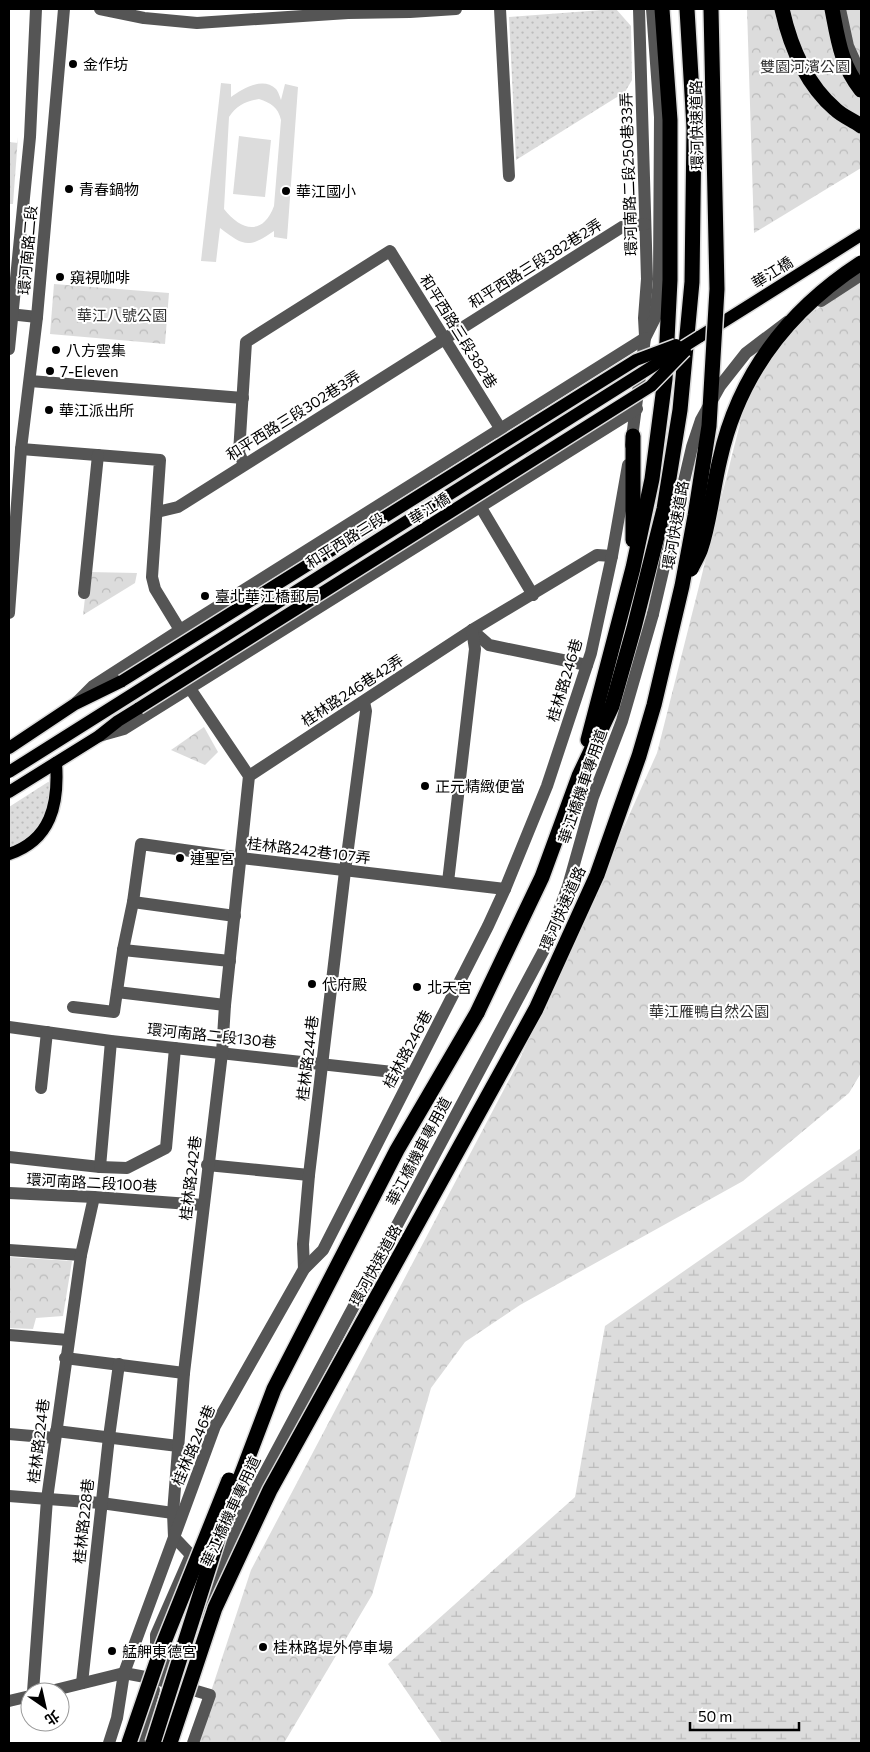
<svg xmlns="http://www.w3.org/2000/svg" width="870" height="1752" font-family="Commissioner,'Noto Sans TC',sans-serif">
  <defs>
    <pattern id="grass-dots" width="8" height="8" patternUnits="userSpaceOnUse" patternTransform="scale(1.25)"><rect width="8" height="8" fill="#dcdcdc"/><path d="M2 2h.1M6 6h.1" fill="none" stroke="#bbb" stroke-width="1.8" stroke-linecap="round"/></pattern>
    <pattern id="wetland-marsh" width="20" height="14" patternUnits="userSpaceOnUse" patternTransform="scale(1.25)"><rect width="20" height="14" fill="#dcdcdc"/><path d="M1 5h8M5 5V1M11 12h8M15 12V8" fill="none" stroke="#bbb"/></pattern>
    <pattern id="park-crowns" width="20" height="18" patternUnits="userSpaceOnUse" patternTransform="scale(1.25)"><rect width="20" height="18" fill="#dcdcdc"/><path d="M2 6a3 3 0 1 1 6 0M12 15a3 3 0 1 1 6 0" fill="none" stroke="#bbb"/></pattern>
  </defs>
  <rect width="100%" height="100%" fill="#fff"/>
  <g fill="url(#grass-dots)">
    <path d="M 616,9 L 631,26 L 632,80 L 625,92 L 516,160 L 509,17 Z"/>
    <path d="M 48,782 L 51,783 C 48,806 43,827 22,841 C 18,844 14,847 9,849 L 9,807 Z"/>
  </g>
  <path fill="url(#wetland-marsh)" d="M 861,1148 L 861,1743 L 442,1743 L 388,1664 L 575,1497 L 605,1326 Z"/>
  <g fill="url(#park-crowns)">
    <path d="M 747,9 L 861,9 L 861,168 L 754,233 Z"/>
    <path d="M 18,137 L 13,204 L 9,204 L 9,142 L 18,143 Z"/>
    <path d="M 861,282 L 861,1073 L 849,1093 L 743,1181 L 520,1305 L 465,1342 L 431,1388 L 372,1595 L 284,1743 L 194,1743 L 251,1570 L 519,1061 L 657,753 L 760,344 Z"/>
    <path d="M 54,284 L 169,293 L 165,344 L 50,334 Z"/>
    <path d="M 88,572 L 137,573 L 135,583 L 83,615 Z"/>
    <path d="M 204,727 L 218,752 L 205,765 L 171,750 Z"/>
    <path d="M 9,1257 L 72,1261 L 63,1316 L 36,1318 L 33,1329 L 9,1328 Z"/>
  </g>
  <g fill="#dcdcdc" fill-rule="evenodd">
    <path d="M 221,83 L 231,84 L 231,97 C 242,89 263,76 276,89 C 278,91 280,97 281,100 L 285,84 L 298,87 L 287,239 L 274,237 L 274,231 C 248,249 244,246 220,228 L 216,262 L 201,261 ZM 259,99 C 271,103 278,107 281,120 L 274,206 C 263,236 241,231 224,209 L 229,117 C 236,106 246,101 259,99 Z"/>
    <path d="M 239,136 L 271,140 L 265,197 L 233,194 Z"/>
  </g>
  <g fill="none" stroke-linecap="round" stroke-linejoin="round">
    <path stroke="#d9d9d9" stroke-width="12" stroke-dasharray="12 6" stroke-linecap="butt" d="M 515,428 L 538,463"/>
    <g stroke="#dbdbdb" stroke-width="15">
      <g id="major">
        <path d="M 699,337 L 861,235"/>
        <path d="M 9,748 L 75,704 L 122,681"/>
        <path d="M 9,792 L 99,736 L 118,721 L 139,708"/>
        <path d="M 9,854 C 51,840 59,804 56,763"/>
      </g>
    </g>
    <g stroke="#dbdbdb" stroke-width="18">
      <g id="highway">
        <path d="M 782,9 C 790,45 806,84 835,109 C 842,116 853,120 861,126"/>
        <path d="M 832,9 C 838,40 841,65 861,90"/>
        <path d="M 633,436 L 633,540"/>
        <path d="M 588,740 L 633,568 L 652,479 L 665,379 L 670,280 L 670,120 L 662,9"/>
        <path d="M 477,1013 L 542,877 L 579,776 L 612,706 L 634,628 L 664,509 L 680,410 L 692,282 L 694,128 L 687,9"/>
      </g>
    </g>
    <g stroke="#555" stroke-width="12">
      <path d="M 100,9 L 144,18 L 197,23 L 348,13 L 410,12 L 456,9"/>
      <path d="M 500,9 L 509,176"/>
      <path d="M 639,9 L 647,279 L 644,318 L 645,336"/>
      <path d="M 840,9 L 848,46 L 861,75"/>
      <path d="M 9,314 L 37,317"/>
      <path d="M 9,349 L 30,137 L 36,9"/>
      <path d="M 30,381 L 243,398"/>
      <path d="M 631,445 L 645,338 L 655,318 L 659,281 L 660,117 L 652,9"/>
      <path d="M 21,449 L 160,460 L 152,577 L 155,589 L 180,630"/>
      <path d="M 244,464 L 239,453 L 246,342 L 390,251 L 500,428 L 502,435"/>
      <path d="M 480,506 L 533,595"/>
      <path d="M 157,512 L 178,507 L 622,227 L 645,224"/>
      <path d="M 84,593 L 98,455"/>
      <path d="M 9,613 L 21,449 L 37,317 L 64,9"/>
      <path d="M 472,630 L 489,645 L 587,665"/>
      <path d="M 77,702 L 93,686 L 180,630 L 645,338"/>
      <path d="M 99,736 L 124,729 L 637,409"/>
      <path d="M 249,776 L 472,630 L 597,555 L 612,556"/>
      <path d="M 448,882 L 475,649 L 472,630"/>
      <path d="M 133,902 L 235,916"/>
      <path d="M 123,950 L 230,961"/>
      <path d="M 117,992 L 225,1005"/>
      <path d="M 73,1007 L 114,1012 L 123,950 L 133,902 L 141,844 L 241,858 L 505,889"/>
      <path d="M 9,1027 L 111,1041 L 411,1074"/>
      <path d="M 41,1088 L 47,1032"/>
      <path d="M 9,1157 L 100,1167 L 127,1168 L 166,1148 L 175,1048"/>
      <path d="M 207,1165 L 309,1175"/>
      <path d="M 100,1167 L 111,1041"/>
      <path d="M 9,1193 L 94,1197 L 203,1205"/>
      <path d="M 9,1250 L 81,1255"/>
      <path d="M 304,1269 L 303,1244 L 309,1175 L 345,871 L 366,711 L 364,702"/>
      <path d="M 9,1335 L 68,1340"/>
      <path d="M 65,1358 L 184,1373"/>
      <path d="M 56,1431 L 178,1446"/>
      <path d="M 9,1434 L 55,1438"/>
      <path d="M 9,1496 L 101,1503 L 173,1513"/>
      <path d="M 200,1613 L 245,1510 L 545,948 L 568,886 L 593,797 L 622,721 L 653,614"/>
      <path d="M 156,1658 L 156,1635 L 191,1555 L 174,1537 L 173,1513 L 184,1373 L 222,1053 L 225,1005 L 249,776 L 189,687"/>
      <path d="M 156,1679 L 181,1651"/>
      <path d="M 82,1683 L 109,1437 L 119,1364"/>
      <path d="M 33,1692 L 47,1499 L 81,1255 L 94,1197"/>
      <path d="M 47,1692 L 124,1673 L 156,1679 L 210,1695 L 193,1743"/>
      <path d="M 9,1701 L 30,1696"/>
      <path d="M 109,1743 L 117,1718 L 124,1673 L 215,1426 L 304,1269 L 323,1250 L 488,926 L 505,889 L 547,786 L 591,653 L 612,556 L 628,465"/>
      <path d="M 139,1743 L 154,1690"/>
    </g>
    <use href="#major" stroke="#000" stroke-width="12"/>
    <use href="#highway" stroke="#000" stroke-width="15"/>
    <g stroke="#dbdbdb" stroke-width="15" stroke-linecap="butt">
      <g id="major-bridge">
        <path d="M 122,681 L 636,360 L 676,345"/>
        <path d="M 139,708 L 651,386 L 685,351"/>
        <path d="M 9,772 L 699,337"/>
      </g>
    </g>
    <g stroke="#dbdbdb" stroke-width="18" stroke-linecap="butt">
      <g id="highway-bridge">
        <path d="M 691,569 C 694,562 699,555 701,548 C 710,521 713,487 720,459 C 739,373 789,310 861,263"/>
        <path d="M 129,1743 L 162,1647 L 229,1480"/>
        <path d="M 153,1743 L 222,1526 L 274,1389 L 397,1150 L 477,1013"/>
        <path d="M 170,1743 L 215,1608 L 270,1490 L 536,1009 L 597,875 L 639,756 L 654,705 L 682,586 L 695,516 L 709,426 L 717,289 L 711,9"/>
      </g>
    </g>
    <g stroke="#555" stroke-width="12">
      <path d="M 821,301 L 861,275"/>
      <path d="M 653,614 L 692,447 L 701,420 L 720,386 L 746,353 L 787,322"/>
    </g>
    <use href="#major-bridge" stroke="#000" stroke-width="12"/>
    <use href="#highway-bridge" stroke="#000" stroke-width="15"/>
  </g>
  <g fill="#000" stroke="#fff" stroke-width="2">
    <circle cx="73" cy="64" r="5"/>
    <circle cx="69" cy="189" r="5"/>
    <circle cx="286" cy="191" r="5"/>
    <circle cx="60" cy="277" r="5"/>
    <circle cx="56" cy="350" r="5"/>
    <circle cx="50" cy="371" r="5"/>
    <circle cx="49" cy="410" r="5"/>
    <circle cx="205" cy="596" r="5"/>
    <circle cx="425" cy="786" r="5"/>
    <circle cx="180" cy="858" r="5"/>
    <circle cx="312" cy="984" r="5"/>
    <circle cx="417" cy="987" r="5"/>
    <circle cx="263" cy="1647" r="5"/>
    <circle cx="112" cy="1651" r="5"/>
  </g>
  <g text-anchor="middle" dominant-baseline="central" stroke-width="4" stroke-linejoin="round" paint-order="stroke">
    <g font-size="15" fill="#000" stroke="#fff" text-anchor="start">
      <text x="83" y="64">金作坊</text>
      <text x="79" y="189">青春鍋物</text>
      <text x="296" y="191">華江國小</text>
      <text x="70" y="277">窺視咖啡</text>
      <text x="66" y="350">八方雲集</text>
      <text x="60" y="371">7-Eleven</text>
      <text x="59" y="410">華江派出所</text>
      <text x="215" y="596">臺北華江橋郵局</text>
      <text x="435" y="786">正元精緻便當</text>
      <text x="190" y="858">連聖宮</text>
      <text x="322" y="984">代府殿</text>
      <text x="427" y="987">北天宮</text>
      <text x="273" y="1647">桂林路堤外停車場</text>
      <text x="122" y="1651">艋舺東德宮</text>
    </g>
    <g font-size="15" fill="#333" stroke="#fff">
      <text x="805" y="66">雙園河濱公園</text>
      <text x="122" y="315">華江八號公園</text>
      <text x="709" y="1011">華江雁鴨自然公園</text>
    </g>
    <g font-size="15" fill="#000" stroke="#fff">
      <text transform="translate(696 125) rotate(-91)">環河快速道路</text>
      <text transform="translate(628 174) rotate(-92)">環河南路二段250巷33弄</text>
      <text transform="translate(27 250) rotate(-85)">環河南路二段</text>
      <text transform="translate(535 263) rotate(-32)">和平西路三段382巷2弄</text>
      <text transform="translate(772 272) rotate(-32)">華江橋</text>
      <text transform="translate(459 331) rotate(58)">和平西路三段382巷</text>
      <text transform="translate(293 415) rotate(-32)">和平西路三段302巷3弄</text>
      <text transform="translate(429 508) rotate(-32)">華江橋</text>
      <text transform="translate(675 525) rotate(-80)">環河快速道路</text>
      <text transform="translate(345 540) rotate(-32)">和平西路三段</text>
      <text transform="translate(564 680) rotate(-73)">桂林路246巷</text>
      <text transform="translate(352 690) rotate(-33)">桂林路246巷42弄</text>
      <text transform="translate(582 786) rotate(-71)">華江橋機車專用道</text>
      <text transform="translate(309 850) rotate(7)">桂林路242巷107弄</text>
      <text transform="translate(562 908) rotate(-66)">環河快速道路</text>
      <text transform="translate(212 1035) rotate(6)">環河南路二段130巷</text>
      <text transform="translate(407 1049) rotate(-62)">桂林路246巷</text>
      <text transform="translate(307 1058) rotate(-83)">桂林路244巷</text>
      <text transform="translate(418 1151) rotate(-62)">華江橋機車專用道</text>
      <text transform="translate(190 1178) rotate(-83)">桂林路242巷</text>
      <text transform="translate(92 1182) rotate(3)">環河南路二段100巷</text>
      <text transform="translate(375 1265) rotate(-61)">環河快速道路</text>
      <text transform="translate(38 1441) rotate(-83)">桂林路224巷</text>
      <text transform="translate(193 1445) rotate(-67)">桂林路246巷</text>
      <text transform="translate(230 1511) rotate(-65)">華江橋機車專用道</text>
      <text transform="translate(83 1521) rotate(-84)">桂林路228巷</text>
    </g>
  </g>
  <rect width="870" height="1752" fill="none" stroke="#000000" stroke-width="20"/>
  <g transform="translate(45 1707) rotate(146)"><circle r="24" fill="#ffffff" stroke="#999999"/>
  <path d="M0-4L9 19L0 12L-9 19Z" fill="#000000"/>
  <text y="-8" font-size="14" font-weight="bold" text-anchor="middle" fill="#000000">北</text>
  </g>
  <path d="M690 1722v8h109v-8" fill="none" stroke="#000000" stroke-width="2.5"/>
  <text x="698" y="1722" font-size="15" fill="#000000" stroke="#ffffff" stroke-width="4" paint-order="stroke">50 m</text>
</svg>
